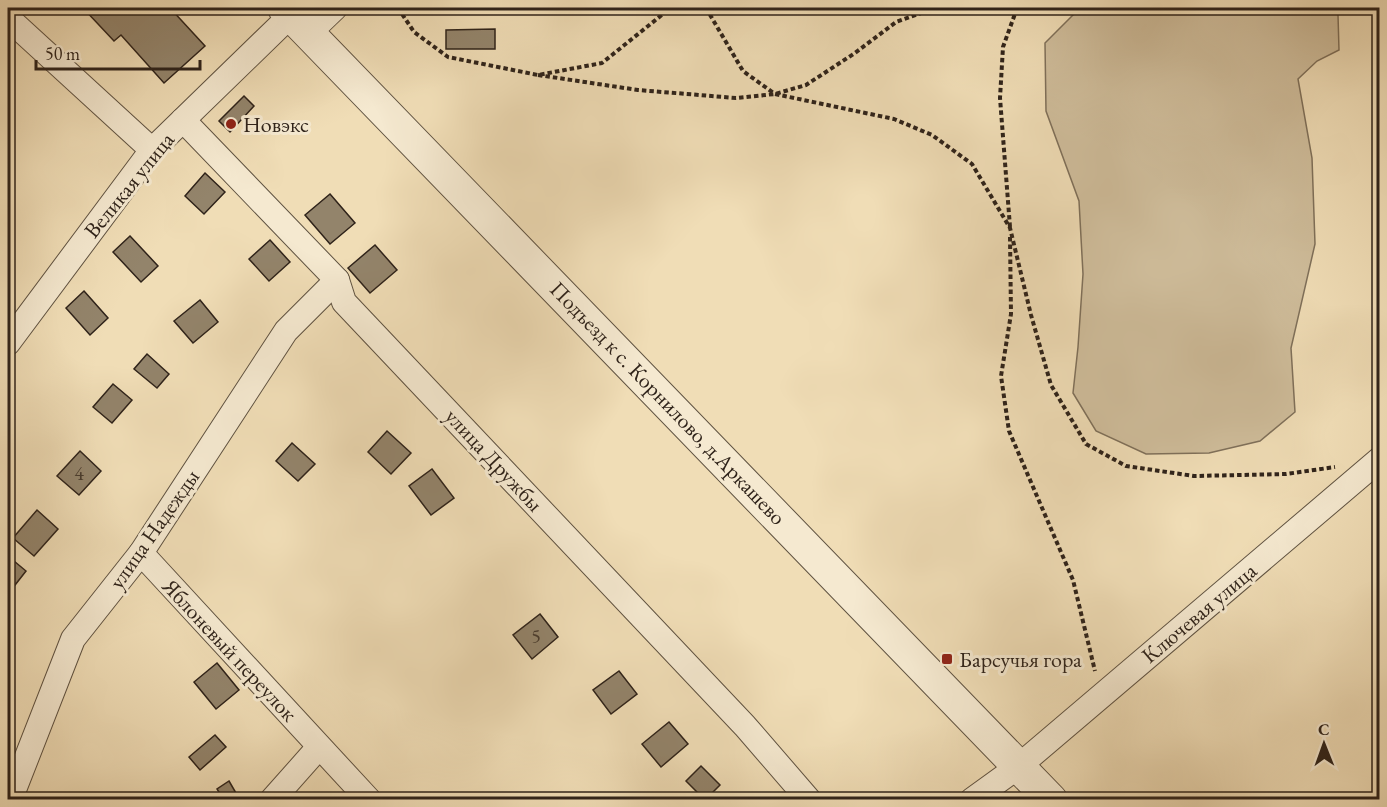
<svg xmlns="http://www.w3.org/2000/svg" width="1387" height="807" font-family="'EB Garamond',serif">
  <rect width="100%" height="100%" fill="#f0ddb6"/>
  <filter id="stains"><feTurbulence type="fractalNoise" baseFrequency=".00333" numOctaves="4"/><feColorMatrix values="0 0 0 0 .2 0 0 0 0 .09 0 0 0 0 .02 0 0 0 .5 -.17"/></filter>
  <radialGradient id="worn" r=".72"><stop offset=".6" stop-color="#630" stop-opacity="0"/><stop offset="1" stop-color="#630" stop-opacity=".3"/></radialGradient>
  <path fill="#cfbd9b" stroke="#7f705a" stroke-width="1.5" d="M 1080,8 L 1333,8 L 1338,15 L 1339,50 L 1317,61 L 1298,79 L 1312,158 L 1315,244 L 1291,348 L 1295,412 L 1260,441 L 1209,453 L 1146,454 L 1096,431 L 1073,393 L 1078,347 L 1083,274 L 1079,201 L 1046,111 L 1045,43 Z"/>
  <g fill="#93846b" stroke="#2f231a" stroke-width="1.5">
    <path d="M 83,8 L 170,8 L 205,46 L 164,83 L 121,35 L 114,41 Z"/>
    <path d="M 495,29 L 495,49 L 446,49 L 446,30 Z"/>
    <path d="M 244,96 L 254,106 L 230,132 L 219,121 Z"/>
    <path d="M 205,173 L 225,192 L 204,214 L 185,196 Z"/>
    <path d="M 330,194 L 355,223 L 330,244 L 305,215 Z"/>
    <path d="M 130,236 L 158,266 L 141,282 L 113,252 Z"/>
    <path d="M 270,240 L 290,262 L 269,281 L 249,259 Z"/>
    <path d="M 375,245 L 397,270 L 370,293 L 348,268 Z"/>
    <path d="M 84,291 L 108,318 L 90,335 L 66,308 Z"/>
    <path d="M 200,300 L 218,322 L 193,343 L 174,321 Z"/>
    <rect x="1377" y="331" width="3" height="31"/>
    <path d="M 147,354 L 169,374 L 157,388 L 134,369 Z"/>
    <path d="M 113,384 L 132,400 L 112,423 L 93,407 Z"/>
    <path d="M 387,431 L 411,453 L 391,474 L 368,452 Z"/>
    <path d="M 292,443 L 315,464 L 298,481 L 276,461 Z"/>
    <path d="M 80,451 L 101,471 L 79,495 L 57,476 Z"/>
    <path d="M 432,469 L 454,498 L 431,515 L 409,486 Z"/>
    <path d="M 37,510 L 58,529 L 34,556 L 13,538 Z"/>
    <path d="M 8,556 L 26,571 L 8,594 Z"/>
    <path d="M 540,614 L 558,637 L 532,659 L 513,635 Z"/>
    <path d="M 217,663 L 239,690 L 216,709 L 194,682 Z"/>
    <path d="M 619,671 L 637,694 L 611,714 L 593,690 Z"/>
    <path d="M 669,722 L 688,744 L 661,767 L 642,744 Z"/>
    <path d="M 215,735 L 226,747 L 200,770 L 189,757 Z"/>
    <path d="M 701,766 L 720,785 L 705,800 L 686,781 Z"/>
    <path d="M 229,781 L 236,793 L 224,800 L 217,789 Z"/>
  </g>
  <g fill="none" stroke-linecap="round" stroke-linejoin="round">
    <g stroke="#5f5241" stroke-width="26">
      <g id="minor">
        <path d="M 8,18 L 152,150"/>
        <path d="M 309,33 L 335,8"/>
        <path d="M 183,120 L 337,280 L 344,302 L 745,726 L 809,800"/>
        <path d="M 8,343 L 152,150 L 291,15"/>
        <path d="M 141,553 L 369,800"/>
        <path d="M 10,800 L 73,639 L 141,553 L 286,331 L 337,280"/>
        <path d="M 272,800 L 319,747"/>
        <path d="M 972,800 L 1019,766 L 1380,459"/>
      </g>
    </g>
    <g stroke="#5f5241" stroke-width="34">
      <path id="tertiary" d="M 284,8 L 1051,800"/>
    </g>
    <g stroke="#2f231a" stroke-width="4" stroke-dasharray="4.5 3" stroke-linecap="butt">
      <path d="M 398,8 L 414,32 L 448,57 L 538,75 L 602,63 L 663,14 L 667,8"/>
      <path d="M 706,8 L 743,71 L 775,94 L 894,119 L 932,135 L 972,164 L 1010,228 L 1031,315 L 1051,385 L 1086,444 L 1126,466 L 1194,476 L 1286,474 L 1335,467"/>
      <path d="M 538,75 L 638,90 L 736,98 L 775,94 L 806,85 L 855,53 L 896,22 L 935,8"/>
      <path d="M 1010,227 L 1000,98 L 1003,47 L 1016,11 L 1019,8"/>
      <path d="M 1010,237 L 1011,314 L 1001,376 L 1009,431 L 1073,580 L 1095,671"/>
    </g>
    <use href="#minor" stroke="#f5e9d0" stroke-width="24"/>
    <use href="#tertiary" stroke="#f5e9d0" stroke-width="32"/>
  </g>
  <g fill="#8f2418" stroke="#f5e9d0" stroke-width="2">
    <circle cx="231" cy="124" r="6"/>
    <rect x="941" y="653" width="12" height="12" rx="3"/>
  </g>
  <g text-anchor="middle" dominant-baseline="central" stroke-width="6" stroke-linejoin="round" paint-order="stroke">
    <g font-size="20" fill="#483b2e">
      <text x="79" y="473">4</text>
      <text x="536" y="636">5</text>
    </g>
    <g font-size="22" fill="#2f231a" stroke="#f5e9d0" text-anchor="start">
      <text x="243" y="124">Новэкс</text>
      <text x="959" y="659">Барсучья гора</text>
    </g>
    <g font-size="22" fill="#2f231a" stroke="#f5e9d0">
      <text transform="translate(129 185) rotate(-51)">Великая улица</text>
      <text transform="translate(668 403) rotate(46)">Подъезд к с. Корнилово, д.Аркашево</text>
      <text transform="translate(494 460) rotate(47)">улица Дружбы</text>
      <text transform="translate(154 529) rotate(-55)">улица Надежды</text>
      <text transform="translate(1199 613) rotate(-40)">Ключевая улица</text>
      <text transform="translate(230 650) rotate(47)">Яблоневый переулок</text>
    </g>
  </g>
  <rect width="1387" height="807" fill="none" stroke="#f0ddb6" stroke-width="30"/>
  <rect x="9" y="9" width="1369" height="789" fill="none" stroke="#2f231a" stroke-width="3"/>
  <rect x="15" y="15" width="1357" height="777" fill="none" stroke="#2f231a" stroke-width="1.5"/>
  <g transform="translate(1324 744) rotate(359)" stroke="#f5e9d0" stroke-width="4.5" paint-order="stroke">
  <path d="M0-4.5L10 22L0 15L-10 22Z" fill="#2f231a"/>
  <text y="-9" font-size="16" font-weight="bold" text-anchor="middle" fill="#2f231a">С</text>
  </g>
  <path d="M36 60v9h164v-9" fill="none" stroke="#2f231a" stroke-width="3"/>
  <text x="45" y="60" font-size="18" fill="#2f231a" stroke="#f5e9d0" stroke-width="4.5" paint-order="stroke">50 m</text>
  <rect width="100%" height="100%" filter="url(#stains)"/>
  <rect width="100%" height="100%" fill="url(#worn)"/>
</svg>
